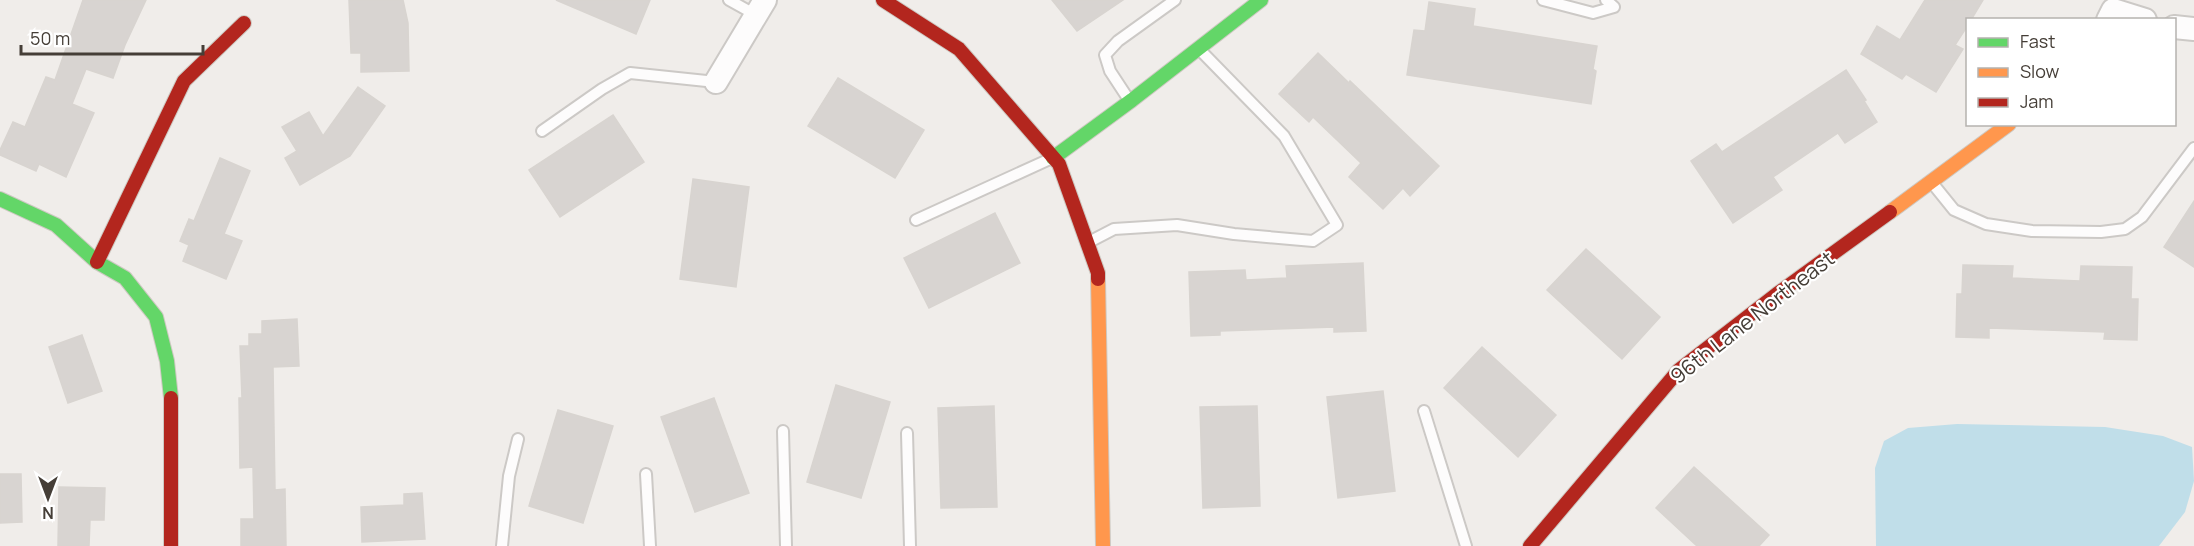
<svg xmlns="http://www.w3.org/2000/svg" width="2194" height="546" font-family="Manrope,sans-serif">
  <rect width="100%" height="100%" fill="#f0edea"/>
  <path fill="#c0dee9" d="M 1957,424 L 2105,427 L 2163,436 L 2192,447 L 2194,481 L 2185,512 L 2159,546 L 1876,546 L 1875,468 L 1884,441 L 1908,428 Z"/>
  <g fill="#d8d4d1" stroke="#d8d4d0" stroke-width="1.5">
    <path d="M 83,0 L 146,0 L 125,45 L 113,78 L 86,69 L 72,104 L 94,113 L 66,177 L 39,164 L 36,171 L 0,155 L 0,150 L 13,122 L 25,127 L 46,77 L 55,80 Z"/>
    <path d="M 349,0 L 403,0 L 408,23 L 409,71 L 361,72 L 361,53 L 351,53 Z"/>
    <path d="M 556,0 L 650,0 L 636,34 Z"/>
    <path d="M 1052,0 L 1123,0 L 1077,31 Z"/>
    <path d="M 1925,0 L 1983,0 L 1971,20 L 1968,20 L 1968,25 L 1955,45 L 1963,49 L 1936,92 L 1906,74 L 1902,79 L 1861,54 L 1877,26 L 1900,40 Z"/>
    <path d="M 1429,2 L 1475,9 L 1473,26 L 1597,46 L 1593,69 L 1596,71 L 1591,104 L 1407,75 L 1414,30 L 1425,31 Z"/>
    <path d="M 1318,53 L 1349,83 L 1350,81 L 1439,166 L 1410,196 L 1403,188 L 1383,209 L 1349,177 L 1361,163 L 1313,117 L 1309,122 L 1279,94 Z"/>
    <path d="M 1846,70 L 1866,100 L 1864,101 L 1877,122 L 1845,143 L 1838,133 L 1773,177 L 1782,190 L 1733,223 L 1691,161 L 1716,144 L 1722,152 Z"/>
    <path d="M 838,78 L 924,130 L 895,178 L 808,126 Z"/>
    <path d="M 358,87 L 385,106 L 350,156 L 300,185 L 285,158 L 297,151 L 282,127 L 309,112 L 323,136 Z"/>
    <path d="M 613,115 L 644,162 L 560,217 L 529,170 Z"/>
    <path d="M 220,158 L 250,171 L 224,234 L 242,241 L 226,279 L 183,261 L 189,245 L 180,241 L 189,219 L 194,221 Z"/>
    <path d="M 693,179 L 749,187 L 736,287 L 680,279 Z"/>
    <path d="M 2194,201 L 2194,267 L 2164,247 Z"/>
    <path d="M 995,213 L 1020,263 L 929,308 L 904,258 Z"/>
    <path d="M 1586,249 L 1660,317 L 1622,359 L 1547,290 Z"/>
    <path d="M 1363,263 L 1366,331 L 1334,332 L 1334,327 L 1220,331 L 1220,335 L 1191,336 L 1189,272 L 1245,270 L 1246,280 L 1287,278 L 1286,266 Z"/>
    <path d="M 1963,265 L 2013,266 L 2012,278 L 2080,281 L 2081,266 L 2132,267 L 2131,299 L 2138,299 L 2137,340 L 2104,339 L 2105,332 L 1989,328 L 1989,338 L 1956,337 L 1957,294 L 1962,294 Z"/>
    <path d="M 297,319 L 299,366 L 273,367 L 275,490 L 285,489 L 286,546 L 241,546 L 241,519 L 254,519 L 253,467 L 240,468 L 239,398 L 242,398 L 240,346 L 249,346 L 249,334 L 262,334 L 262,321 Z"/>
    <path d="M 82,335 L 102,391 L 68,403 L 49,347 Z"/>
    <path d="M 1482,347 L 1556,415 L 1518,457 L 1444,388 Z"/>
    <path d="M 836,385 L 890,402 L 861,498 L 807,482 Z"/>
    <path d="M 1383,391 L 1395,491 L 1338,498 L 1327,397 Z"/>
    <path d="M 714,398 L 749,493 L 695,512 L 661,417 Z"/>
    <path d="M 994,406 L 997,507 L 941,508 L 938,408 Z"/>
    <path d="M 1257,406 L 1260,506 L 1203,508 L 1200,407 Z"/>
    <path d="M 558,410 L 613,426 L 583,523 L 529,506 Z"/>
    <path d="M 1694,467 L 1769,535 L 1759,546 L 1697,546 L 1656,508 Z"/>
    <path d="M 0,474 L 21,474 L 22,522 L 0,523 Z"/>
    <path d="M 59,487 L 105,488 L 104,520 L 90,520 L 89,546 L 58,546 Z"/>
    <path d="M 422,493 L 425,539 L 362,542 L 361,507 L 404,505 L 404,494 Z"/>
  </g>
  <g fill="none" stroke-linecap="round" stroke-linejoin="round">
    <g stroke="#ccc9c6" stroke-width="14">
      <g id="lane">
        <path d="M 729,0 L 756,15"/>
        <path d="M 1543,0 L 1593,13 L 1614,7 L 1606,0"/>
        <path d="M 1129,100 L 1110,71 L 1105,55 L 1118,41 L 1175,0"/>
        <path d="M 542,131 L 602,89 L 630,73 L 716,82"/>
        <path d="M 1933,184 L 1954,210 L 1986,224 L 2032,231 L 2101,232 L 2125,229 L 2142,217 L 2194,148"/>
        <path d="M 916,220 L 1050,159"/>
        <path d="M 1089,242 L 1114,229 L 1177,225 L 1234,234 L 1313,241 L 1337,225 L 1284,136 L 1201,51"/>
        <path d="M 1424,411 L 1466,546"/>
        <path d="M 783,431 L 786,546"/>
        <path d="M 907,433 L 910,546"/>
        <path d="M 646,474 L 650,546"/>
        <path d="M 502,546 L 509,476 L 518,439"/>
      </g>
    </g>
    <g stroke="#ccc9c6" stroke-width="26">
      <g id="street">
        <path d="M 2108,20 L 2113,10 L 2145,20"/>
        <path d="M 2174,27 L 2194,29"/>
        <path d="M 716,82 L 765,0"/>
      </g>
    </g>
    <g stroke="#cec9c2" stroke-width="16">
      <g id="fast">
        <path d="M 1053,158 L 1132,100 L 1261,0"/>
        <path d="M 0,199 L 56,225 L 97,262 L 125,278 L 156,317 L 167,361 L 171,398"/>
      </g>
    </g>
    <g stroke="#cec9c2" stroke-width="16">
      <g id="slow">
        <path d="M 1890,212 L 2009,124"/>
        <path d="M 1098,279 L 1103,546"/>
      </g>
    </g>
    <g stroke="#cec9c2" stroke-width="16">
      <g id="jam">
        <path d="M 883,0 L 959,49 L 1059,164 L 1098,273 L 1098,279"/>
        <path d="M 97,262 L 184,81 L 244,23"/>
        <path d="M 171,398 L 171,546"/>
        <path d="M 1530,546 L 1679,370 L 1777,294 L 1890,212"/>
      </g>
    </g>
    <use href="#lane" stroke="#fdfcfc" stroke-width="10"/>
    <use href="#street" stroke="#fdfcfc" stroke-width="22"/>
    <use href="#fast" stroke="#63d668" stroke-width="14"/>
    <use href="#slow" stroke="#ff974d" stroke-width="14"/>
    <use href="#jam" stroke="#b3261e" stroke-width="14"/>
  </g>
  <g text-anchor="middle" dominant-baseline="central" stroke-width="4.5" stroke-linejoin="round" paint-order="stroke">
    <g font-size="21" fill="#453e37" stroke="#fff">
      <text transform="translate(1752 317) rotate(-38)">96th Lane Northeast</text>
    </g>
  </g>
  <rect x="1966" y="18" width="210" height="108" fill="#ffffff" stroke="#b5b2af" stroke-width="1.5"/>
  <rect x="1978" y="38" width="30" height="9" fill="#63d668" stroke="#b5b2af" stroke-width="1.5"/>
  <text x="2020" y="48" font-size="18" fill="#453e37">Fast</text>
  <rect x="1978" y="68" width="30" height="9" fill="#ff974d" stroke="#b5b2af" stroke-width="1.5"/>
  <text x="2020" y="78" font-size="18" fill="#453e37">Slow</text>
  <rect x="1978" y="98" width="30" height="9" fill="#b3261e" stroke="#b5b2af" stroke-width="1.5"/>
  <text x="2020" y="108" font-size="18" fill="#453e37">Jam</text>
  <g transform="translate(48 498) rotate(180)" stroke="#ffffff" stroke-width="4.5" paint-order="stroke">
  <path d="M0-4.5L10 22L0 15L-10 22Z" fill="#453e37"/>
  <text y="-9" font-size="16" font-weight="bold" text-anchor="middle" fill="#453e37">N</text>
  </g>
  <path d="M21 45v9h182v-9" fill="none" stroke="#453e37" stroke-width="3"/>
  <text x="30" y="45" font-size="18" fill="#453e37" stroke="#ffffff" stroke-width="4.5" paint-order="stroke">50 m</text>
</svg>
